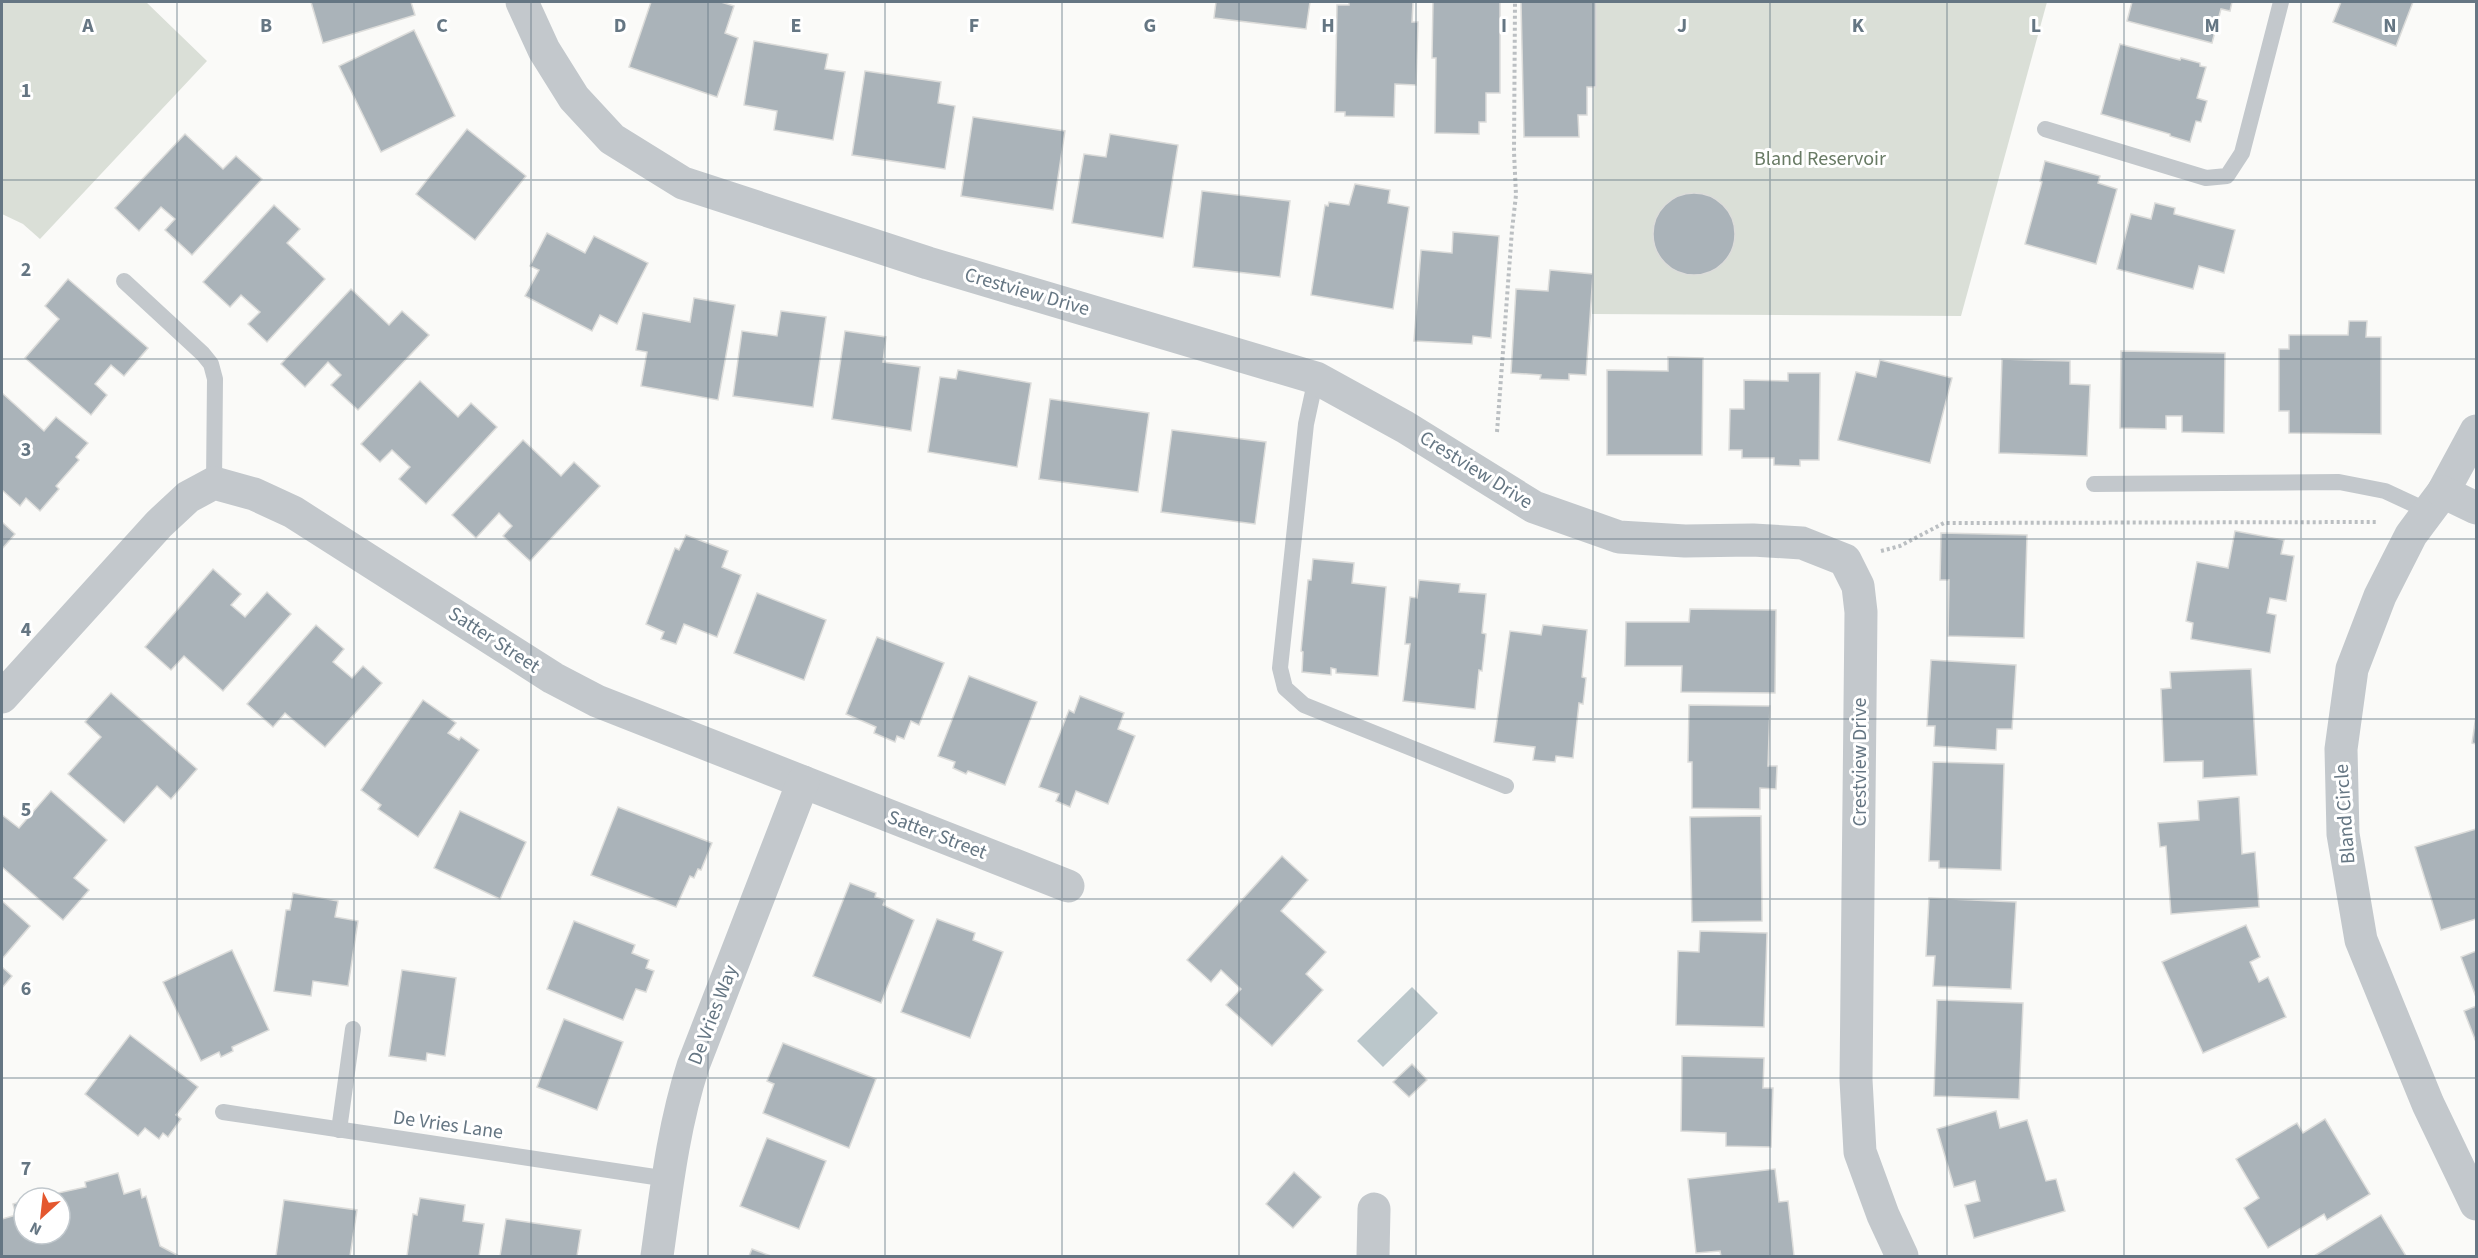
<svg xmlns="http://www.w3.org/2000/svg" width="2478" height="1258" font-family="'Source Sans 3',sans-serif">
  <rect width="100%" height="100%" fill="#fafaf8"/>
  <g fill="#dadfd7">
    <path d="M 2,2 L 146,2 L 207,61 L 40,239 L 23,224 L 2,214 Z"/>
    <path d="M 1594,2 L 2047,2 L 1961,316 L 1592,314 Z"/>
  </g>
  <path fill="#bbc7cb" d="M 1412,987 L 1438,1013 L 1383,1067 L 1357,1041 Z"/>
  <g fill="#aab3b9" stroke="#dcdcda" stroke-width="1.5">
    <path d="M 311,2 L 411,2 L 415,15 L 323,43 Z"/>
    <path d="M 651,2 L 721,2 L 734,6 L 725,33 L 738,38 L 717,97 L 629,67 Z"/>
    <path d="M 1216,2 L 1310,2 L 1306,29 L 1214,18 Z"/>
    <path d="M 1349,2 L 1413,2 L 1412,22 L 1418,22 L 1416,85 L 1395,84 L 1394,117 L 1345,116 L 1345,112 L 1335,112 L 1337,5 L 1349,5 Z"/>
    <path d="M 1433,2 L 1500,2 L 1500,93 L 1486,93 L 1486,122 L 1479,122 L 1479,134 L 1435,133 L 1436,58 L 1432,58 Z"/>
    <path d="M 1521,2 L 1596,2 L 1596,87 L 1587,87 L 1587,115 L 1578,115 L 1579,137 L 1524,137 Z"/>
    <path d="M 2132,2 L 2232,2 L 2230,11 L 2221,9 L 2212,43 L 2127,21 Z"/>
    <path d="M 2341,2 L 2413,2 L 2396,46 L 2333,22 Z"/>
    <path d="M 414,30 L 455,116 L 381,152 L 339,66 Z"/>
    <path d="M 754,41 L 828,54 L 825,69 L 845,72 L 833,140 L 774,130 L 777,111 L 744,105 Z"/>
    <path d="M 2120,44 L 2180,60 L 2181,58 L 2200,63 L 2200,66 L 2206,67 L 2197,98 L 2207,101 L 2201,122 L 2196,121 L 2190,142 L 2170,136 L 2170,134 L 2101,114 Z"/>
    <path d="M 865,71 L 941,82 L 938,103 L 955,106 L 945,169 L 852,155 Z"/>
    <path d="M 973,117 L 1065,131 L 1053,210 L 961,196 Z"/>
    <path d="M 467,129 L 526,176 L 475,240 L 416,194 Z"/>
    <path d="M 185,134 L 223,169 L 236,156 L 262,179 L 192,255 L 165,230 L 175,219 L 161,207 L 139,231 L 115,208 Z"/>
    <path d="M 1110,134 L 1178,145 L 1163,238 L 1072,223 L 1084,154 L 1106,157 Z"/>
    <path d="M 2045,161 L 2100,176 L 2098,183 L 2117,189 L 2096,264 L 2025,244 L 2042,182 L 2040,181 Z"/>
    <path d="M 1355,184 L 1390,190 L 1388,203 L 1409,207 L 1393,309 L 1311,295 L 1325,205 L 1328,206 L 1329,202 L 1349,205 Z"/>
    <path d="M 1202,191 L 1290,201 L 1280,277 L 1193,267 Z"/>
    <circle cx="1694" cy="234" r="41"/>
    <path d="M 2155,203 L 2175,208 L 2174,214 L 2235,230 L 2224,273 L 2199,266 L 2193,289 L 2117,269 L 2131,214 L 2151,219 Z"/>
    <path d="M 274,205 L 300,229 L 287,243 L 325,279 L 267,342 L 248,324 L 260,312 L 241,295 L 230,307 L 203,282 Z"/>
    <path d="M 1453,232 L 1499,236 L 1491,338 L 1473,336 L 1472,344 L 1414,341 L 1421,250 L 1452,253 Z"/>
    <path d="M 547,233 L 585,253 L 594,236 L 648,263 L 617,324 L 600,315 L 592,331 L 525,296 L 539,270 L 530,266 Z"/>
    <path d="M 1550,270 L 1593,274 L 1586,375 L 1569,374 L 1569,380 L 1540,379 L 1541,375 L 1511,373 L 1516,289 L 1548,291 Z"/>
    <path d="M 68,279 L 148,348 L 124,376 L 111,365 L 95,384 L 107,395 L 91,415 L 25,358 L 59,319 L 45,306 Z"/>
    <path d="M 351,289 L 389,325 L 402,311 L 429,335 L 358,410 L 331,385 L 341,375 L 328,362 L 305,387 L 281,364 Z"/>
    <path d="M 694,298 L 735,305 L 718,400 L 641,386 L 647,352 L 636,350 L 643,313 L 690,322 Z"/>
    <path d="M 781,311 L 826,317 L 813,407 L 733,396 L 742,331 L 777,336 Z"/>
    <path d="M 2349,321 L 2367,321 L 2366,337 L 2381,337 L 2381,434 L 2289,433 L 2289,411 L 2279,411 L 2279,349 L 2289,349 L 2289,335 L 2348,335 Z"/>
    <path d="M 845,331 L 886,337 L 883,362 L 920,367 L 911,431 L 832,419 Z"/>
    <path d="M 2121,351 L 2225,353 L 2224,433 L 2182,432 L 2182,416 L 2166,416 L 2166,429 L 2120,428 Z"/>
    <path d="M 1668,357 L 1703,358 L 1702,455 L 1607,455 L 1607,370 L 1668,371 Z"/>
    <path d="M 2002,359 L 2070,361 L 2070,384 L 2090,385 L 2087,456 L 1999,453 Z"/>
    <path d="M 1880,360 L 1952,378 L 1930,463 L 1838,440 L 1856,372 L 1876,377 Z"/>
    <path d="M 958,370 L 1031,383 L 1017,467 L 928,452 L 940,377 L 956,379 Z"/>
    <path d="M 1788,373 L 1820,373 L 1819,460 L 1800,460 L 1800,466 L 1774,465 L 1774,458 L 1742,458 L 1742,450 L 1729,450 L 1730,409 L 1744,409 L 1744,380 L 1788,381 Z"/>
    <path d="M 420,381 L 458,417 L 471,403 L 497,427 L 426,504 L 399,479 L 410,467 L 392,450 L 380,462 L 361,444 Z"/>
    <path d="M 2,393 L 44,431 L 56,417 L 88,443 L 76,457 L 79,460 L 56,486 L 59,489 L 40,511 L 26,498 L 20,506 L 2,490 Z"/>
    <path d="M 1050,399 L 1149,413 L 1138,492 L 1039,479 Z"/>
    <path d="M 1172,430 L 1266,442 L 1255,524 L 1161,512 Z"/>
    <path d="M 523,440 L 561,476 L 574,462 L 600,486 L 530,561 L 503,536 L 512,526 L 499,513 L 476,538 L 452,515 Z"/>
    <path d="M 2,522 L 15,534 L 2,549 Z"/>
    <path d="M 2235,531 L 2284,540 L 2281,554 L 2294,556 L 2286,601 L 2270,598 L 2267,613 L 2276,615 L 2270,653 L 2191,639 L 2193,623 L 2186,621 L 2197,562 L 2228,568 Z"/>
    <path d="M 1941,533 L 2027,535 L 2024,638 L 1948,636 L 1949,580 L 1940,580 Z"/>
    <path d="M 686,535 L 728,551 L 722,567 L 741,575 L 717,637 L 684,624 L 676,644 L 661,639 L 664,632 L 646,624 L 675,548 L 679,550 Z"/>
    <path d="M 1313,559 L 1354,563 L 1352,583 L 1386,587 L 1378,676 L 1336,673 L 1336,669 L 1331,668 L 1331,675 L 1302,672 L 1303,652 L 1301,651 L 1308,580 L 1311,580 Z"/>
    <path d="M 213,569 L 241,594 L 231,605 L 245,617 L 267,592 L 291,614 L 223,691 L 184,656 L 171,670 L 145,647 Z"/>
    <path d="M 1419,580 L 1460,584 L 1459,592 L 1486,594 L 1482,633 L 1486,634 L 1482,671 L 1479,670 L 1475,709 L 1403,701 L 1410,644 L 1405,644 L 1410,597 L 1417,598 Z"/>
    <path d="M 757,593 L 826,620 L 804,680 L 734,653 Z"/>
    <path d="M 1690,609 L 1776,610 L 1775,693 L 1681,692 L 1682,666 L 1625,666 L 1626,622 L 1689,622 Z"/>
    <path d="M 316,625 L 344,649 L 333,662 L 352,678 L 363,666 L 382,683 L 325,747 L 285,713 L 273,727 L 247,704 Z"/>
    <path d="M 1543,625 L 1587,630 L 1582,677 L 1586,678 L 1583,704 L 1579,703 L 1573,758 L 1556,756 L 1555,762 L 1533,760 L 1535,747 L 1494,742 L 1510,631 L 1541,635 Z"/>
    <path d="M 877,637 L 944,663 L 919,725 L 911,721 L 904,739 L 897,736 L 895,742 L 874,733 L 876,727 L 846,714 Z"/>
    <path d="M 1931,660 L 2016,665 L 2012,729 L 1997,729 L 1996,750 L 1934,746 L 1935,726 L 1927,726 Z"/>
    <path d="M 2251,669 L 2257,775 L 2203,778 L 2203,761 L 2164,762 L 2161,689 L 2171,688 L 2170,672 Z"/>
    <path d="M 969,676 L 1037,702 L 1005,785 L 968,771 L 966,774 L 953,768 L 955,762 L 938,756 Z"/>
    <path d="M 111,693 L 197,769 L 171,799 L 157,786 L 124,823 L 68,774 L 101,737 L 85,722 Z"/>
    <path d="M 1080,696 L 1124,713 L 1118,729 L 1135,736 L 1108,804 L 1076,791 L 1070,807 L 1056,801 L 1059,794 L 1039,787 L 1069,710 L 1074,713 Z"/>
    <path d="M 423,700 L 456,723 L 448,733 L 459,740 L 461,737 L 479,750 L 418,837 L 378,809 L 381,805 L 361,790 Z"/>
    <path d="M 1689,705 L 1770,706 L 1768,766 L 1777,766 L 1776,789 L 1760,788 L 1760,809 L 1692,808 L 1692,762 L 1688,762 Z"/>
    <path d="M 2476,716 L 2476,744 L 2472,743 Z"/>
    <path d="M 1933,762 L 2004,764 L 2001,870 L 1939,868 L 1939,861 L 1929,861 Z"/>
    <path d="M 51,791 L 107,840 L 74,878 L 89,890 L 63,920 L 2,867 L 2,815 L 19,828 Z"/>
    <path d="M 2239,797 L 2242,854 L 2255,852 L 2259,907 L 2171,914 L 2166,846 L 2160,847 L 2158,823 L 2199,820 L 2198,801 Z"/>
    <path d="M 618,807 L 712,843 L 701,870 L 698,869 L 694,878 L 690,876 L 676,907 L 591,875 Z"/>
    <path d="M 460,811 L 526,842 L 500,899 L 434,868 Z"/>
    <path d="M 1761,816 L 1762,921 L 1692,922 L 1690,817 Z"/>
    <path d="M 2476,829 L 2476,919 L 2441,930 L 2415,847 Z"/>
    <path d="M 1282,856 L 1308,880 L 1281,911 L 1326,952 L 1306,974 L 1323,990 L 1272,1046 L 1226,1005 L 1241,989 L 1221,970 L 1211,982 L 1187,960 Z"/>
    <path d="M 850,883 L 876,893 L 875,897 L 885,900 L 883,905 L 914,920 L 881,1003 L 813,976 Z"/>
    <path d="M 293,893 L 338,901 L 335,917 L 358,921 L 348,986 L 313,981 L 311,996 L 274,991 L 286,910 L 290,910 Z"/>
    <path d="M 1929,898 L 2016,902 L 2011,989 L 1933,986 L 1935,956 L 1926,956 Z"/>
    <path d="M 2,901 L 30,926 L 2,959 Z"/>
    <path d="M 937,919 L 975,933 L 973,940 L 1003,952 L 970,1038 L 901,1012 Z"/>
    <path d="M 574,921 L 635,945 L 632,953 L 649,960 L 646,968 L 654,971 L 646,992 L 636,989 L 623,1020 L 547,989 Z"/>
    <path d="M 2246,925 L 2260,957 L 2250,962 L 2259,982 L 2268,977 L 2286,1017 L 2203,1053 L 2162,962 Z"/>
    <path d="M 1700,931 L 1767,933 L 1764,1027 L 1676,1025 L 1678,951 L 1699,952 Z"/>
    <path d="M 232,950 L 269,1030 L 232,1047 L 233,1051 L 221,1057 L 219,1052 L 201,1061 L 163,982 Z"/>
    <path d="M 2476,951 L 2476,997 L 2461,957 Z"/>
    <path d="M 2,967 L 12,976 L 2,988 Z"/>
    <path d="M 402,970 L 456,978 L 445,1056 L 427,1053 L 426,1061 L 389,1056 Z"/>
    <path d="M 1937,1000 L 2023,1003 L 2019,1099 L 1934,1096 Z"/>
    <path d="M 2476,1006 L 2476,1042 L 2464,1011 Z"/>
    <path d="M 564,1019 L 623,1042 L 597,1110 L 537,1087 Z"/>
    <path d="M 130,1035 L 198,1087 L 176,1115 L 181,1119 L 168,1137 L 163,1133 L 159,1139 L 145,1128 L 138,1136 L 85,1094 Z"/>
    <path d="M 783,1043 L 876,1079 L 849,1148 L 763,1113 L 774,1084 L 767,1081 Z"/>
    <path d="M 1682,1056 L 1764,1058 L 1763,1088 L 1773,1088 L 1771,1147 L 1726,1146 L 1726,1133 L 1681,1131 Z"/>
    <path d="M 1412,1064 L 1427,1080 L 1409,1097 L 1393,1082 Z"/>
    <path d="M 1996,1111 L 2000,1128 L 2027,1120 L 2046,1181 L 2056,1179 L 2065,1211 L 1974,1238 L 1965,1205 L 1980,1201 L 1975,1181 L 1954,1187 L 1937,1129 Z"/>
    <path d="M 2325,1119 L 2370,1194 L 2327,1220 L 2324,1214 L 2268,1248 L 2244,1208 L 2259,1198 L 2236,1159 L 2297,1123 L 2303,1133 Z"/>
    <path d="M 767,1138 L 826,1161 L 799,1229 L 740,1206 Z"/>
    <path d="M 1775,1169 L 1779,1202 L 1788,1201 L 1794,1256 L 1721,1256 L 1720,1251 L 1696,1253 L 1688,1179 Z"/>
    <path d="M 1294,1172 L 1321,1197 L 1293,1228 L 1266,1204 Z"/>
    <path d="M 118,1173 L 124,1194 L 140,1189 L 142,1198 L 146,1196 L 160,1246 L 179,1256 L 2,1256 L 2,1219 L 16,1215 L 13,1204 L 24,1201 L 24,1234 L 60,1234 L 60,1198 L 35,1198 L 86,1187 L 85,1182 Z"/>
    <path d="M 420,1198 L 465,1205 L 463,1221 L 484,1224 L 479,1256 L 407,1256 L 413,1214 L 417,1215 Z"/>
    <path d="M 284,1200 L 357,1210 L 350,1256 L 276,1256 Z"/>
    <path d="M 2381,1215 L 2406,1256 L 2314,1256 Z"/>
    <path d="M 506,1219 L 581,1230 L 577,1256 L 500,1256 Z"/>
    <path d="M 752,1249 L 771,1256 L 749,1256 Z"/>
  </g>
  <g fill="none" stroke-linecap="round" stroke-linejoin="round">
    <g stroke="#bbbfc2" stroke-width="4" stroke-dasharray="3 3" stroke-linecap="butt">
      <path d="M 1497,432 L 1512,230 L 1516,195 L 1514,152 L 1515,2"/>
      <path d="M 1881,551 L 1900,546 L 1944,523 L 2377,522"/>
    </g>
    <g stroke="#c3c8cc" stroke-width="16">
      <path d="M 2045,129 L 2206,178 L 2227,176 L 2242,153 L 2281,2"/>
      <path d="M 124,281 L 203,354 L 211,364 L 215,379 L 214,483"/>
      <path d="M 1316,378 L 1306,424 L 1280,668 L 1285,688 L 1304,705 L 1506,786"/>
      <path d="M 2094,484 L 2339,482 L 2385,491 L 2428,511"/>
      <path d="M 223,1112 L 668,1179"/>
      <path d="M 339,1130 L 353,1029"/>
    </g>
    <g stroke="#c3c8cc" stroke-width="33">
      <path d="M 522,2 L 544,50 L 574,98 L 612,139 L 683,183 L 928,263 L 1316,378 L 1405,427 L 1534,507 L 1619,537 L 1685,541 L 1753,540 L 1802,543 L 1845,560 L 1858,586 L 1861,612 L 1856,1080 L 1860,1152 L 1883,1215 L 1902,1256"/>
      <path d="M 2476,431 L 2443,492 L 2411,535 L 2380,596 L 2352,669 L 2341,749 L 2343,834 L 2361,940 L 2428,1104 L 2476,1204"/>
      <path d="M 2443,492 L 2476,508"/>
      <path d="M 2,697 L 159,524 L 188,497 L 214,483 L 254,494 L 293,512 L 553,678 L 597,701 L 1068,886"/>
      <path d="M 657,1256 C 666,1192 673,1128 693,1066 L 803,782"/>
      <path d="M 1373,1256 L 1374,1209"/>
    </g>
  </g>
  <path fill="none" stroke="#657683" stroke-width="1.5" stroke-opacity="0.55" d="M 177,2 L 177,1256M 354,2 L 354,1256M 531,2 L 531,1256M 708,2 L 708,1256M 885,2 L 885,1256M 1062,2 L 1062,1256M 1239,2 L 1239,1256M 1416,2 L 1416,1256M 1593,2 L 1593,1256M 1770,2 L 1770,1256M 1947,2 L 1947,1256M 2124,2 L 2124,1256M 2301,2 L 2301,1256M 2,180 L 2476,180M 2,359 L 2476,359M 2,539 L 2476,539M 2,719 L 2476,719M 2,899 L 2476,899M 2,1078 L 2476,1078"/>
  <g text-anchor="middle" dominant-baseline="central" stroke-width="6" stroke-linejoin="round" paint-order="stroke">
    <g font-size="20" fill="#687a64" stroke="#fff">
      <text x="1820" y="159">Bland Reservoir</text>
    </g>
    <g font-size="20" fill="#657683" stroke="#fff">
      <text transform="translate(1027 292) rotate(16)">Crestview Drive</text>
      <text transform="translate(1476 470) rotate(32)">Crestview Drive</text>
      <text transform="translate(494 640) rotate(33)">Satter Street</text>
      <text transform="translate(1860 762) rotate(-90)">Crestview Drive</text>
      <text transform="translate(2345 814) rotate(-94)">Bland Circle</text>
      <text transform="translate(937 835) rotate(21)">Satter Street</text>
      <text transform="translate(713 1015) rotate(-69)">De Vries Way</text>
      <text transform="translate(448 1125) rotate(8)">De Vries Lane</text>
    </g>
  </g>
  <g font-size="20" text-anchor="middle" font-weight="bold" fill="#657683" stroke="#fff" stroke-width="6" stroke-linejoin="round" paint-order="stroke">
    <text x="88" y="32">A</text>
    <text x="266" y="32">B</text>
    <text x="442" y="32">C</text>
    <text x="620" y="32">D</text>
    <text x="796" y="32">E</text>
    <text x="974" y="32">F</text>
    <text x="1150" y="32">G</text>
    <text x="1328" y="32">H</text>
    <text x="1504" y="32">I</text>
    <text x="1682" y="32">J</text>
    <text x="1858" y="32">K</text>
    <text x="2036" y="32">L</text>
    <text x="2212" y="32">M</text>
    <text x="2390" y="32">N</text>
    <text x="26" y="97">1</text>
    <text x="26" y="276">2</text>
    <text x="26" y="456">3</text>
    <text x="26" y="636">4</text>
    <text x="26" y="816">5</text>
    <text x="26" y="995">6</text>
    <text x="26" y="1175">7</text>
  </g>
  <rect width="2478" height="1258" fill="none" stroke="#657683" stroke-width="6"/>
  <g transform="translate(42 1216) rotate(207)"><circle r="28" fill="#ffffff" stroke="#c1c8cd" stroke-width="1.5"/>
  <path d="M0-4.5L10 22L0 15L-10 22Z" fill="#e4572e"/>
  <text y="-9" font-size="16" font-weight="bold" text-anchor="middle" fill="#657683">N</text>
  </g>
</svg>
